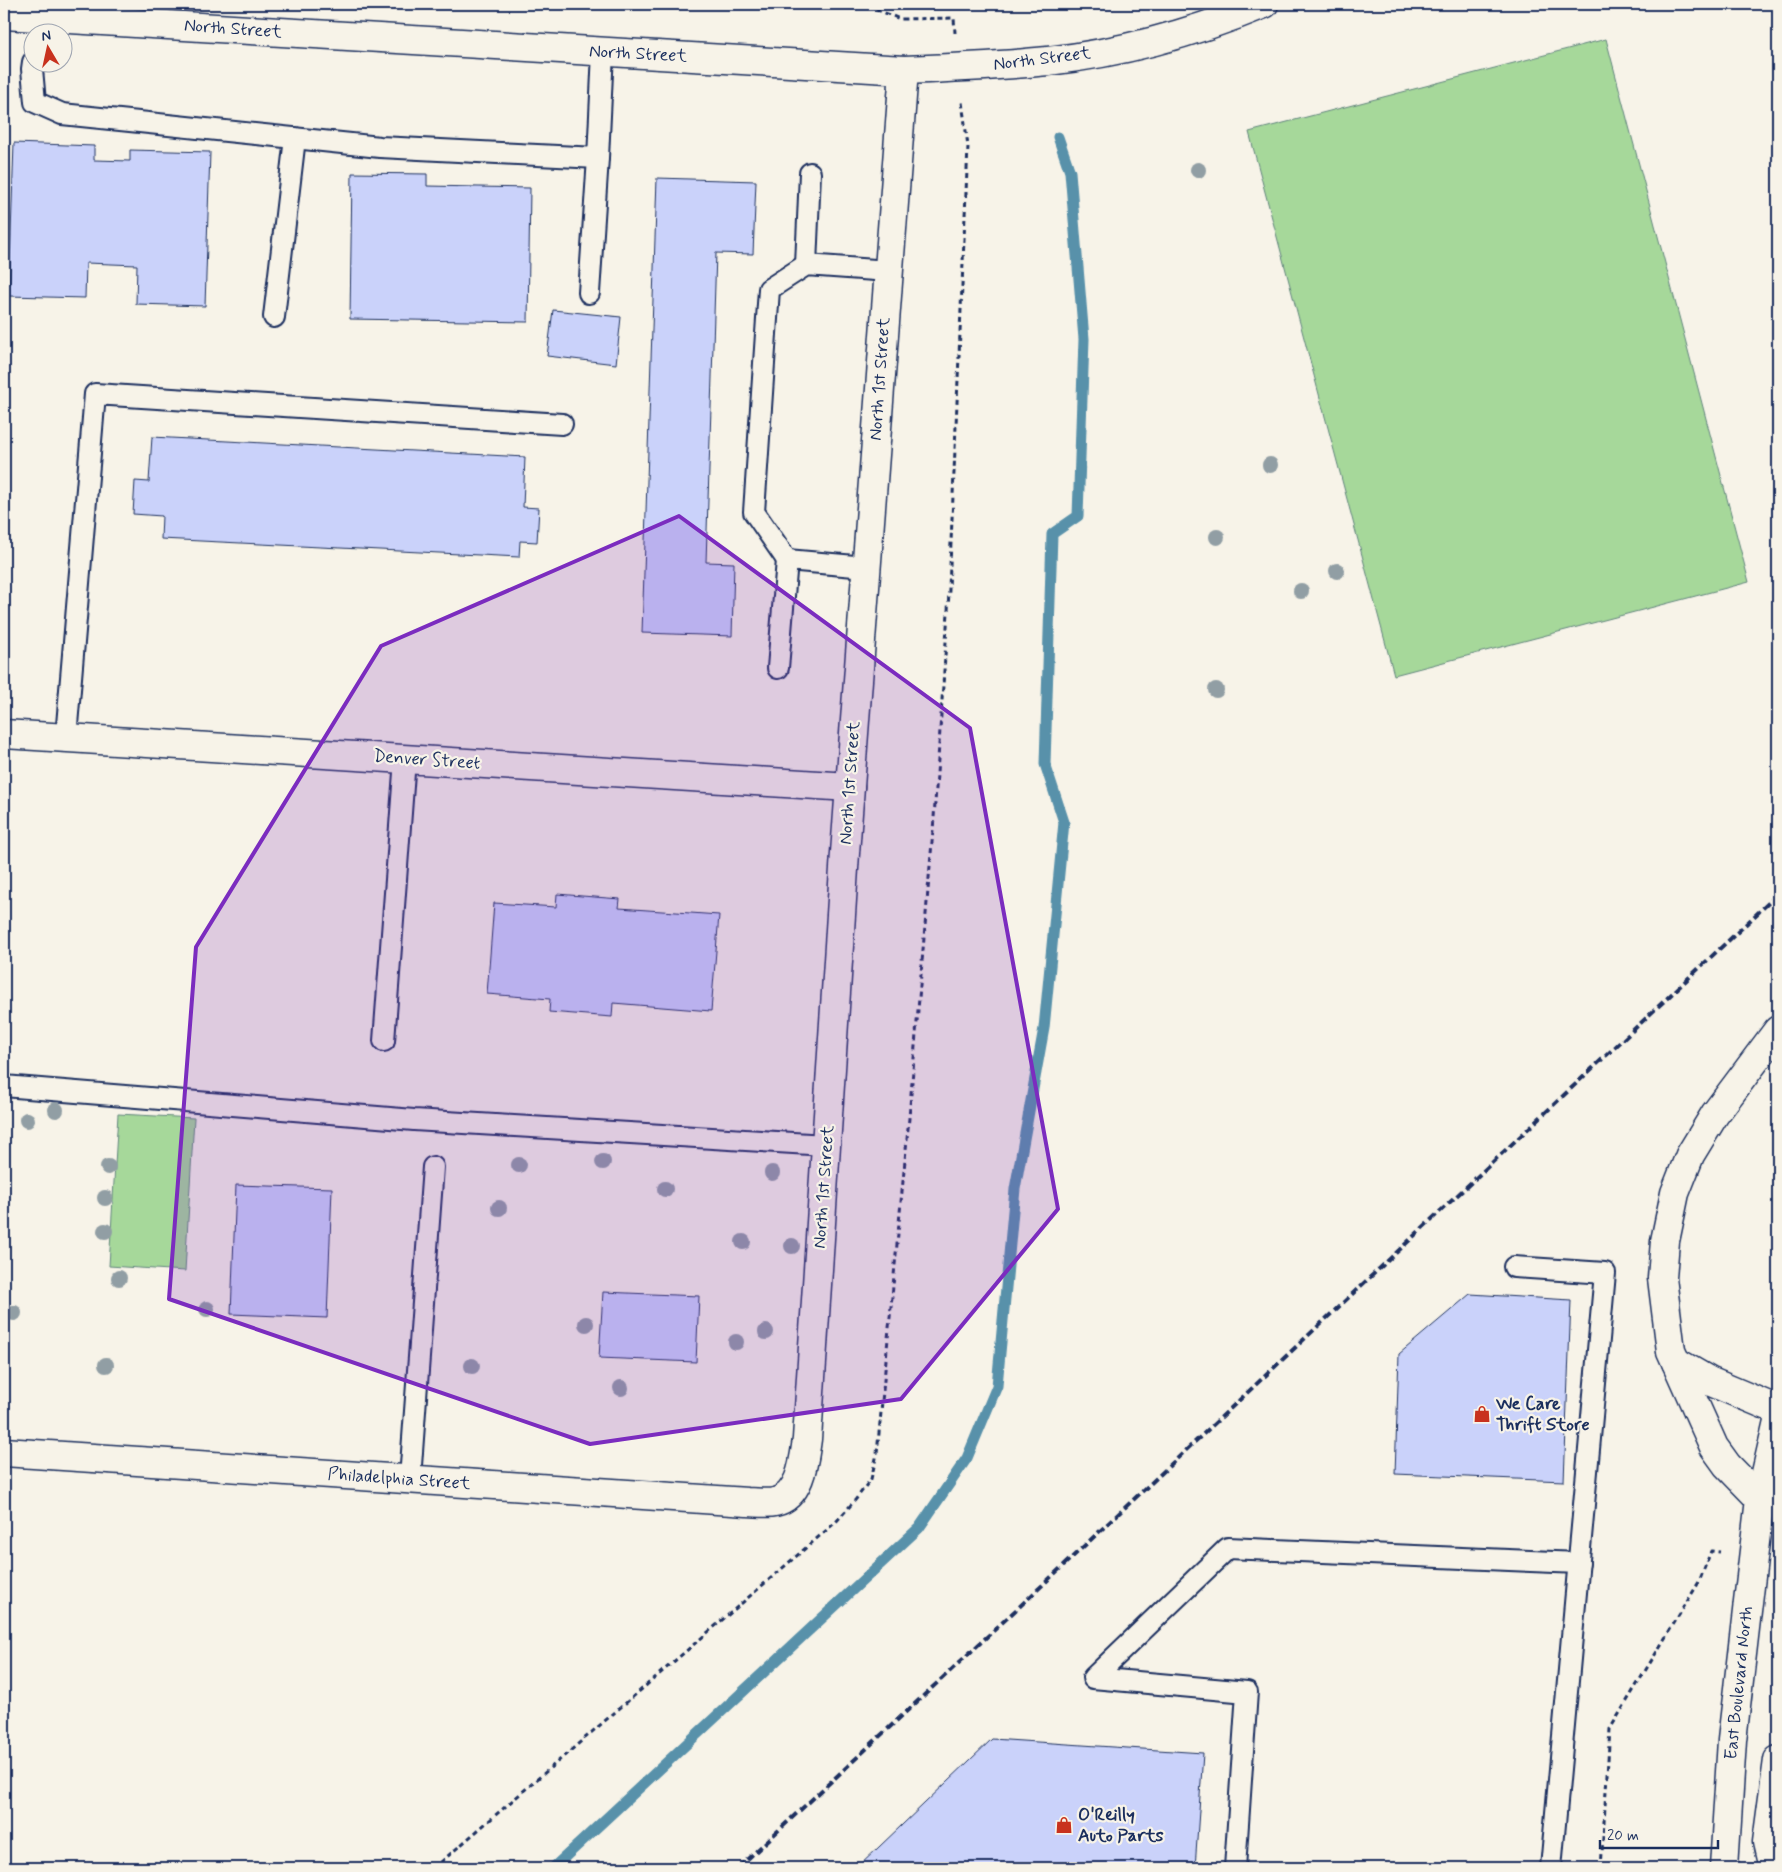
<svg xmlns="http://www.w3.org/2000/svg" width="1782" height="1872" font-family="Mynerve,sans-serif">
  <rect width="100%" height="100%" fill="#f7f3e8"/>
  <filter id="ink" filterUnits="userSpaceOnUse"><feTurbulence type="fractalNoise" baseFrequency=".02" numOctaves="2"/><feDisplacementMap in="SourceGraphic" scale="10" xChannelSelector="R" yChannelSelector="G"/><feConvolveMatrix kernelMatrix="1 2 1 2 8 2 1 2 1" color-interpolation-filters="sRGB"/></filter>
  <g filter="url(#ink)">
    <g fill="#a6d89a" stroke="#60847c">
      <path d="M 1606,39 L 1749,582 L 1394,675 L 1249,132 Z"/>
      <path d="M 118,1114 L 194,1118 L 185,1271 L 109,1266 Z"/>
    </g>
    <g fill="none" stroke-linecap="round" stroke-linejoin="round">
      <path stroke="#5991aa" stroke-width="11" d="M 553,1868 L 919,1528 L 967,1458 L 997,1386 L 1015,1189 L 1044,1028 L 1064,822 L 1045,764 L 1052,534 L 1078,516 L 1084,339 L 1070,172 L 1058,137"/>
    </g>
    <g fill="#cad2fa" stroke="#1b2f5e">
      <path d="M 14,143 L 94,146 L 94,160 L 130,161 L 130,150 L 210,152 L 205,306 L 136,304 L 137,265 L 86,263 L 85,298 L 9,296 Z"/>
      <path d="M 352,173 L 427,174 L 427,186 L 530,188 L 528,322 L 350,319 Z"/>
      <path d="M 657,178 L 756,181 L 753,254 L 716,253 L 706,562 L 734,563 L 732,636 L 642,633 Z"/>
      <path d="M 553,310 L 621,317 L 616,364 L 547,356 Z"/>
      <path d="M 152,437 L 525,457 L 523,507 L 539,508 L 537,542 L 520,541 L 519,557 L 161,539 L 162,516 L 133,514 L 135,481 L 149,482 Z"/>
      <path d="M 557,894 L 620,899 L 619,908 L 719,915 L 711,1011 L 613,1003 L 612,1017 L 549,1012 L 550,999 L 487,994 L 494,903 L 556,907 Z"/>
      <path d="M 236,1185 L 332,1188 L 327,1318 L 231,1314 Z"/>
      <path d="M 603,1292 L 699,1296 L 696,1362 L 599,1358 Z"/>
      <path d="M 1470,1294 L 1571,1300 L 1564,1481 L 1395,1474 L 1399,1354 Z"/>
      <path d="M 992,1739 L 1203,1753 L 1195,1868 L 857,1868 Z"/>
    </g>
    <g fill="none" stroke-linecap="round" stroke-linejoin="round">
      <g stroke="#1b2f5e" stroke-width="24">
        <g id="lane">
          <path d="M 33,62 L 32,69 L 35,102 L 62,114 L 380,147 L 598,158 L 603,52"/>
          <path d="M 806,265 L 810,173"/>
          <path d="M 589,293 L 598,158"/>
          <path d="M 274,317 L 295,138"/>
          <path d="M 866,567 L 787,560 L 754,512 L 769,289 L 806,265 L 889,271"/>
          <path d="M 778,668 L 787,560"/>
          <path d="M 66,737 L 95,394 L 562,424"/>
          <path d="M 384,1041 L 405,759"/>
          <path d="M 4,1086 L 414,1120 L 826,1145"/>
          <path d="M 1514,1267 L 1605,1273 L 1551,1868"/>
          <path d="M 410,1479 L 433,1167"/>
          <path d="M 1235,1868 L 1247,1692 L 1093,1678 L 1228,1548 L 1579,1563"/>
        </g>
      </g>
      <g stroke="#1b2f5e" stroke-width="31">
        <g id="street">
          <path d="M 4,734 L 850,787"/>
          <path d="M 4,1452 L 747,1502 C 756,1502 767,1504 775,1502 C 801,1496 804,1460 807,1439 L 845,853 L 904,70"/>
        </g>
      </g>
      <g stroke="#1b2f5e" stroke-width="31">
        <g id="secondary">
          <path d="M 4,15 L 904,70 C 952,68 1000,66 1048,61 C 1121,53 1196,32 1264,4"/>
          <path d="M 1676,1362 L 1709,1381 L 1778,1410"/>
          <path d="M 1760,1499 L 1727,1465 L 1714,1447 L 1671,1351 L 1662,1278 L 1665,1241 L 1675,1193 L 1690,1155 L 1715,1114 L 1778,1030"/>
        </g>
      </g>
      <g stroke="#1b2f5e" stroke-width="31">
        <g id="primary">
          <path d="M 1724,1868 L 1732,1740 L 1760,1499 L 1778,1421"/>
          <path d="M 1773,1868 L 1767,1842 L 1778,1760"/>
        </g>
      </g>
      <g stroke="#1b2f5e" stroke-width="3" stroke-dasharray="5 4" stroke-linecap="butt">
        <path d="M 869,4 L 880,11 L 900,19 L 954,18 L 955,33"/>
        <path d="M 434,1868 L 836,1522 L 856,1499 L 871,1479 L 877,1454 L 909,1118 L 934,818 L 948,612 L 968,146 L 962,102"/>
        <path d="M 1601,1868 L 1610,1729 L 1699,1582 L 1711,1551 L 1720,1552"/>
      </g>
      <use href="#lane" stroke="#f7f3e8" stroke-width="20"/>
      <use href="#street" stroke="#f7f3e8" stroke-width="28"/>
      <use href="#secondary" stroke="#f7f3e8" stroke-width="28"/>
      <use href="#primary" stroke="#f7f3e8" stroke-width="28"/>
      <path stroke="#1b2f5e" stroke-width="4" stroke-dasharray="8 4" stroke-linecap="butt" d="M 738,1868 L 1033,1594 L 1778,894"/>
    </g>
    <g fill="#919ea4">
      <circle cx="1198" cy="170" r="8"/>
      <circle cx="1270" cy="465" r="8"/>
      <circle cx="1217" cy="537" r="8"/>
      <circle cx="1337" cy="571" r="8"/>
      <circle cx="1301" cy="591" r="8"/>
      <circle cx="1216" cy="690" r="8"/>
      <circle cx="56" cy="1110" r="8"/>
      <circle cx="27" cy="1120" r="8"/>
      <circle cx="603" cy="1162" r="8"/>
      <circle cx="519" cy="1165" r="8"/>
      <circle cx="108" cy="1167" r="8"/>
      <circle cx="772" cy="1173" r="8"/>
      <circle cx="665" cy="1189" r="8"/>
      <circle cx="105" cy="1198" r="8"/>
      <circle cx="499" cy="1208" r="8"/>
      <circle cx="105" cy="1231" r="8"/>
      <circle cx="743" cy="1242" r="8"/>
      <circle cx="792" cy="1246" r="8"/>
      <circle cx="119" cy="1278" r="8"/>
      <circle cx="207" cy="1309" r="8"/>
      <circle cx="14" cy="1313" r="8"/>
      <circle cx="586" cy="1324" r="8"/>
      <circle cx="766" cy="1332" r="8"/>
      <circle cx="736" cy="1342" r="8"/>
      <circle cx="106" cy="1365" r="8"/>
      <circle cx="472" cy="1366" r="8"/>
      <circle cx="621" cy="1388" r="8"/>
    </g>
  </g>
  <path fill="#7b2cbf" fill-opacity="0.2" stroke="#7b2cbf" stroke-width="4" stroke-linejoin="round" d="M 679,516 L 970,728 L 1058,1209 L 901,1399 L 590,1444 L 169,1299 L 196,947 L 381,646 Z"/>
  <defs>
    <g id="shop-bare" transform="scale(1.35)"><path d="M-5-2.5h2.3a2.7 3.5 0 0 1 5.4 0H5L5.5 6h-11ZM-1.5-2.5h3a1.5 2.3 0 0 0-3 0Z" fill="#c8321e" stroke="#f7f3e8" stroke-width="2.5" paint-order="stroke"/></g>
  </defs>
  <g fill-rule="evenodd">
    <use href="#shop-bare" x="1482" y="1414"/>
    <use href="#shop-bare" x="1064" y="1825"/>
  </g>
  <g text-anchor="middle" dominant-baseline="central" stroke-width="4.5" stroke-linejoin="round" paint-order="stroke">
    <g font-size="18" fill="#1b2f5e" stroke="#f7f3e8">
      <text transform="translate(233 29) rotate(4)">North Street</text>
      <text transform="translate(638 54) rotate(3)">North Street</text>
      <text transform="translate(1042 59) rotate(-7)">North Street</text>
      <text transform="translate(880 379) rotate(-86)">North 1st Street</text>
      <text transform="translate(427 760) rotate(4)">Denver Street</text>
      <text transform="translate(850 783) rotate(-86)">North 1st Street</text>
      <text transform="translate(824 1187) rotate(-86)">North 1st Street</text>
      <text transform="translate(399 1479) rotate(4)">Philadelphia Street</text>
      <text transform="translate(1739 1683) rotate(-84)">East Boulevard North</text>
    </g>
    <g font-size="18" font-weight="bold" fill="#1b2f5e" stroke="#f7f3e8" text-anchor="start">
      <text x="1496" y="1404">We Care<tspan x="1496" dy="21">Thrift Store</tspan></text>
      <text x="1078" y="1815">O'Reilly<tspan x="1078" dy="21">Auto Parts</tspan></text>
    </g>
  </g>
  <rect width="1782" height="1872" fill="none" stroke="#f7f3e8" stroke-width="20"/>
  <rect x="10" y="10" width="1762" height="1852" fill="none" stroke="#1b2f5e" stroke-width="2" filter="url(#ink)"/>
  <g transform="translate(48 48) rotate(351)"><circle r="24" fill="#f7f3e8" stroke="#9fa5b1"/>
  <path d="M0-4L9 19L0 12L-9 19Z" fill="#c8321e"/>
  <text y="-8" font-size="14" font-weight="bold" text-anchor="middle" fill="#1b2f5e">N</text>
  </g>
  <path d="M1600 1840v8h118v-8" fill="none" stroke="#1b2f5e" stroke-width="2.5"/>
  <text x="1607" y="1840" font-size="15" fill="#1b2f5e" stroke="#f7f3e8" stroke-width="4" paint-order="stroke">20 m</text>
</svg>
